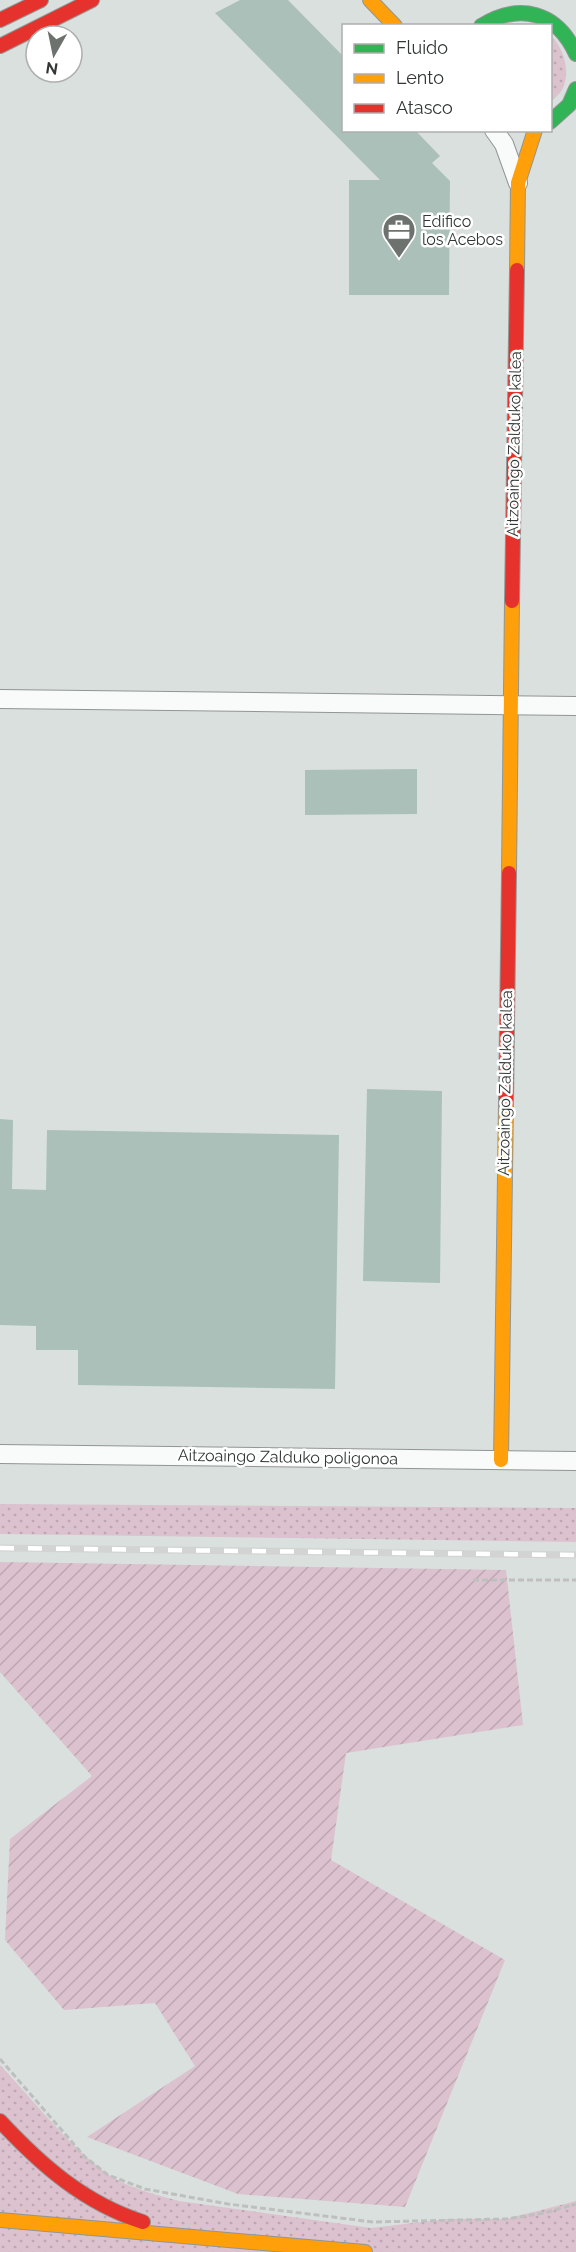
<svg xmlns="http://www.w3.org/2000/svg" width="576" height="2252" font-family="Raleway,sans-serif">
  <defs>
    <pattern id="grass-dots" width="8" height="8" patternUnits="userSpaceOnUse" patternTransform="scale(1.5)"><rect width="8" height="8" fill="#dcc1ce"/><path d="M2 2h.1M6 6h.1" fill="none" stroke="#bda6b2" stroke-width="1.8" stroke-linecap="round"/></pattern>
    <pattern id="garden-furrows" width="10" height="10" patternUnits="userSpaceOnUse" patternTransform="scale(1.5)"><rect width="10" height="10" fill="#dcc1ce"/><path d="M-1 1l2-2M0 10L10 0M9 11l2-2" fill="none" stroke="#bda6b2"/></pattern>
  </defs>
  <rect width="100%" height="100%" fill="#dae0dd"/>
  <g fill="url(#grass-dots)">
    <path d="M 550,35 C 563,46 571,71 563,88 C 561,93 554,98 551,102 Z"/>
    <path d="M 0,1504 L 576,1508 L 576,1542 L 0,1534 Z"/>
    <path d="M 0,2065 C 34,2101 66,2143 106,2173 C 125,2187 157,2195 179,2201 L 371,2228 L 447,2219 L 506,2219 L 576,2201 L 576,2252 L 0,2252 Z"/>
  </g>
  <path fill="url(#garden-furrows)" d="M 0,1562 L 506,1570 L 523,1725 L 346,1753 L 331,1860 L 505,1960 L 405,2207 L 238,2194 L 87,2137 L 195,2066 L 155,2003 L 64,2010 L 5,1940 L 10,1839 L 92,1776 L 0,1672 Z"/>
  <g fill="#aac0b8">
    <path d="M 240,0 L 288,0 L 344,57 L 344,130 L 415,130 L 440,156 L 432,163 L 450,181 L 449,295 L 349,295 L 349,180 L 380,180 L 215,13 Z"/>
    <path d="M 417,769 L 417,814 L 305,815 L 305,770 Z"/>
    <path d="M 367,1089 L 442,1091 L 440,1283 L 363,1281 Z"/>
    <path d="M 0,1119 L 13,1120 L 12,1189 L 46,1190 L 47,1130 L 339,1135 L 335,1389 L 78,1385 L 78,1350 L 36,1350 L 36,1326 L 0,1325 Z"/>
  </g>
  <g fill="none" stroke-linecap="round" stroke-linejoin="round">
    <g stroke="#919694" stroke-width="20">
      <g id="street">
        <path d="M 494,130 L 504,144 L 518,183"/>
        <path d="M 0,699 L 576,706"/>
        <path d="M 0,1454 L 576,1461"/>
      </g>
    </g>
    <g stroke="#919694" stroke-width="16">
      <g id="fast">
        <path d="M 481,26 C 520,2 557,12 576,54"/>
        <path d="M 550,122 L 569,105 L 576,89"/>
      </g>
    </g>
    <g stroke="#919694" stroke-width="16">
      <g id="slow">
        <path d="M 370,0 L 395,26"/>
        <path d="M 517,270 L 518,183 L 535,130"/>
        <path d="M 509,873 L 512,601"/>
        <path d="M 501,1460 L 506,1103"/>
        <path d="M 0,2220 L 365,2252"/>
      </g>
    </g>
    <g stroke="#919694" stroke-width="16">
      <g id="jam">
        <path d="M 0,20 L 41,0"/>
        <path d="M 0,46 L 92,0"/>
        <path d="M 512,601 L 517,270"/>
        <path d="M 506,1103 L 509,873"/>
        <path d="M 0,2121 C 41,2165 84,2203 143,2222"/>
      </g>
    </g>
    <g stroke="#bdc0be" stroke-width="3" stroke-dasharray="6 3" stroke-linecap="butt">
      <path d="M 473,1580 L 576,1580"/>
      <path d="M 0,2059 L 85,2157 L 108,2175 L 145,2189 L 228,2204 L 373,2222 L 506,2219 L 544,2213 L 576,2204"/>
    </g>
    <use href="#street" stroke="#f9fafa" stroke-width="18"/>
    <use href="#fast" stroke="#30b455" stroke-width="14"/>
    <use href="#slow" stroke="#ff9f0a" stroke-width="14"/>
    <use href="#jam" stroke="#e5322d" stroke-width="14"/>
    <g stroke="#d2d4d3" stroke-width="7">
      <path id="rail" d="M 0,1548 L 576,1555"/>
    </g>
    <use href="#rail" stroke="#fff" stroke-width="4.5" stroke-dasharray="14" stroke-linecap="butt"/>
  </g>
  <defs>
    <g id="office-pin" transform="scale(1.725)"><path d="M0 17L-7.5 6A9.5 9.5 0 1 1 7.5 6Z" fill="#6d726f" stroke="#fff"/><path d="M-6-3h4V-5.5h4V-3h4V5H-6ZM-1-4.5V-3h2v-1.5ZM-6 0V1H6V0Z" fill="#fff"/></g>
  </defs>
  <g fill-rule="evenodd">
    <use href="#office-pin" x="399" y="230"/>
  </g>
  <g text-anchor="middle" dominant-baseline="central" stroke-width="5" stroke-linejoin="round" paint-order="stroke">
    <g font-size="16" fill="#323634" stroke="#fff" text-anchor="start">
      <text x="422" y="221">Edifico<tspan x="422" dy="18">los Acebos</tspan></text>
    </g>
    <g font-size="16" fill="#323634" stroke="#fff">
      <text transform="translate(514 444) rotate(-89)">Aitzoaingo Zalduko kalea</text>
      <text transform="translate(505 1083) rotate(-89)">Aitzoaingo Zalduko kalea</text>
      <text transform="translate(288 1457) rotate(1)">Aitzoaingo Zalduko poligonoa</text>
    </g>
  </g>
  <rect x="342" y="24" width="210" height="108" fill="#ffffff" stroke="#adafae" stroke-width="1.5"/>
  <rect x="354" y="44" width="30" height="9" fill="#30b455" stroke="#adafae" stroke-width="1.5"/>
  <text x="396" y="54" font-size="18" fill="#323634">Fluido</text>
  <rect x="354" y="74" width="30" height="9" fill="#ff9f0a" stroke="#adafae" stroke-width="1.5"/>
  <text x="396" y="84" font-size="18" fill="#323634">Lento</text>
  <rect x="354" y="104" width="30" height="9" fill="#e5322d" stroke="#adafae" stroke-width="1.5"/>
  <text x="396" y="114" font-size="18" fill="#323634">Atasco</text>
  <g transform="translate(54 54) rotate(189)"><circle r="28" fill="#ffffff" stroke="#adafae" stroke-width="1.5"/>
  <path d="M0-4.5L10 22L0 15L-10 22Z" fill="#6d726f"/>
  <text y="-9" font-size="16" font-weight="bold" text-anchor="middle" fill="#323634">N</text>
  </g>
</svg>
